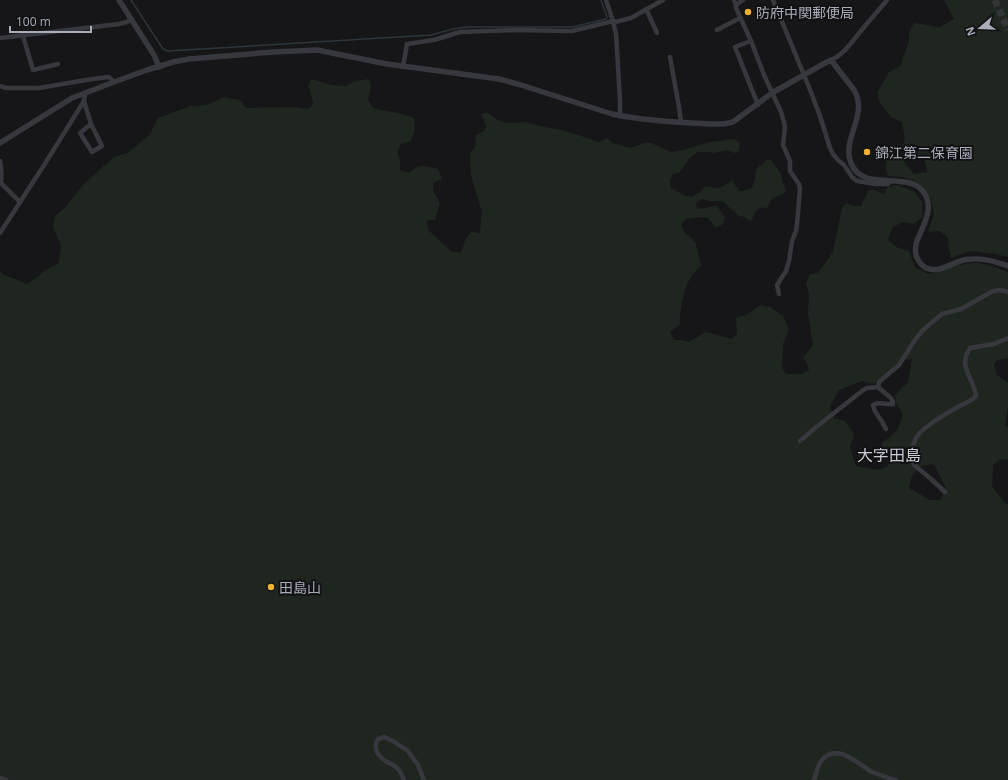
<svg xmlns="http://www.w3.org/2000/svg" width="1008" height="780" font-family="'Open Sans','Noto Sans JP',sans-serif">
  <rect width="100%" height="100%" fill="#161618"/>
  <g fill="#1e261f" fill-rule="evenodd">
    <path d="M 944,0 L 1008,0 L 1008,257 L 995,254 L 970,251 L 951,258 L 949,249 L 948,238 L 940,231 L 928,232 L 934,214 L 931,200 L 923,187 L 912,180 L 903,177 L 888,176 L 886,171 L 887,149 L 892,147 L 895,150 L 914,174 L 927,172 L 924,158 L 912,158 L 902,146 L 905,140 L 902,122 L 891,117 L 879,101 L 877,93 L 889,72 L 900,66 L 909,41 L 909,33 L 914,23 L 940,27 L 954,19 Z"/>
    <path d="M 311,79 L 332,85 L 345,86 L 356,81 L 369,79 L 371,85 L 368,100 L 373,108 C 387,112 401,112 414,118 L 415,130 L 411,141 L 401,144 L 397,152 L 400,160 L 400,170 L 409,173 C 419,163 425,166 438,169 L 442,179 L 434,183 L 433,190 L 438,199 L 440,203 L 435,220 L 427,220 L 428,230 L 451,251 L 460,253 L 466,239 L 471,232 L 480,233 L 482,212 L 471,176 L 470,153 L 475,147 L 476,135 L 484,131 L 486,126 L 481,114 L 487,112 L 498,120 L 507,123 L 524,122 L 549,128 L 563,130 L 599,142 L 607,138 L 613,143 L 630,148 L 643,143 L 651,143 L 671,152 L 683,150 L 710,142 L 734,139 L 740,142 L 739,151 L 734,153 L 727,150 L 714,153 L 707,152 L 698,152 L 691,157 L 679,173 L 673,174 L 670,180 L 670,187 L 683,195 L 691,197 L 700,192 L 704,187 C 711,185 711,188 717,188 C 722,188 728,183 732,180 L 739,191 L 743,191 L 752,188 L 755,180 L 756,169 L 763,164 L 767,159 L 771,160 L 780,172 L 786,192 L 772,199 L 767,208 C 756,207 756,210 752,219 L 749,221 L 745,217 L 739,216 L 722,201 L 710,201 L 702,199 L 696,203 L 697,209 C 705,209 710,206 717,206 L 725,217 L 723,224 L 716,228 L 708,218 L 703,217 L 686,219 L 681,225 L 685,233 L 691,237 L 696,244 L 701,266 C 698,269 694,272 692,275 C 683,290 680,307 680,324 L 670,332 L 674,340 L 681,340 L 689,342 L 706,332 L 732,339 L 737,333 L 736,318 L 746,315 L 761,305 L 770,307 L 783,316 L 789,329 L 783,344 L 782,368 L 786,374 L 802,374 L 809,370 L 806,362 L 803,358 L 813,345 L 808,313 L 809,294 L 806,283 L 810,274 L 818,273 L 833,252 L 842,208 L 846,203 L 853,206 L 861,206 L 868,191 L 872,189 L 884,194 L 888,187 L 897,185 L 915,192 L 922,202 L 922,217 L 915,224 L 903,222 L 893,227 L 888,240 L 898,248 L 909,251 L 915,267 L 928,274 C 942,270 959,264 974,263 C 982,262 1001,269 1008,272 L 1008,358 L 997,360 L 994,365 L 997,375 L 1008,383 L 1008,406 L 1005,425 L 1008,428 L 1008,460 L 1001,459 L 993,465 L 992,486 L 1005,503 L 1008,504 L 1008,780 L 0,780 L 0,270 L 2,274 L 27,284 L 36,278 L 45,270 L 59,263 L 61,245 L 53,228 L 54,218 L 67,205 L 84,184 L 114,157 L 129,152 L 150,134 L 158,118 L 191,106 L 206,105 L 224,97 L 240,100 L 246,108 L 291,107 L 308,109 L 313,104 L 311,94 L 308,86 ZM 912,359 L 908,382 L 895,395 L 896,402 L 903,414 C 899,429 895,435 882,442 L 881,449 L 890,461 L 888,466 L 878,470 L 856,466 L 850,448 L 854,434 L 845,421 L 834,418 L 830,406 L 839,390 L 862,381 L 874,384 L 903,360 ZM 934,464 L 946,488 L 940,500 L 930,500 L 909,488 L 912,476 L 921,466 Z"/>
  </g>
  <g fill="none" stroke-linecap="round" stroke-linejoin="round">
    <path stroke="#2c353c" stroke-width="1.5" d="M 131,0 L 163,49 L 168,51 L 431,35 L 453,29 L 468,27 L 572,27 L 606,19 L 607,17 L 601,0"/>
    <path stroke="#333438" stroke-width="7" stroke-dasharray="7 3.5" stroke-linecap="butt" d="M 995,0 L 1008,30"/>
    <g stroke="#37383d" stroke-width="4.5">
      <path d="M 606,0 L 613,21 L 616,34 L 620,100 L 620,116"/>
      <path d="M 734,0 L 736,5 L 736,8 L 751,41 L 764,75 L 781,112 L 784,122 L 785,127 L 783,145 L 790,161 L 790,171 L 799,184 L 800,189 L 797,224 L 796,231 L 792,241 L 789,261 L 786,271 L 777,285 L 779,294"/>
      <path d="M 773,0 L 809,87 L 820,116 L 830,148 L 833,154 L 838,160 L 844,165 L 852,177 L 857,181 L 876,184 L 888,184 L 890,181"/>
      <path d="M 736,5 L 743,0"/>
      <path d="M 646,9 L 657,33"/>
      <path d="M 717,30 L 740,18"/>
      <path d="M 23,36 L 33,70 L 58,64"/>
      <path d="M 0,38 L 119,24 L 127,22 L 131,19"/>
      <path d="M 751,41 L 735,47 L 758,105"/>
      <path d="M 670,57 L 679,107 L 681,122"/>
      <path d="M 831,60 C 843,55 852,42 860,32 C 869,21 878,11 887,0"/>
      <path d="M 403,67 L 407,44 L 434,40 L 460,32 L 517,30 L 566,31 L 572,31 L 613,21 L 615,22 L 631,18 L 663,0"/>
      <path d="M 0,86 L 6,88 L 39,88 L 92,79 L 109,77 L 114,82"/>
      <path d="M 84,101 L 91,124 L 102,146 L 92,152 L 80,133 L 91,124"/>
      <path d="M 0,161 C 2,169 2,174 1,183 L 20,202"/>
      <path d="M 0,233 L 46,162 L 84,101 L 85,95 L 84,93"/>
      <path d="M 878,387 L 879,382 L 899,365 L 915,340 L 923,330 L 942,314 L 961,309 L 993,291 L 1001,290 L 1008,292"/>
      <path d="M 800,441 L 815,428 L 862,391 L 867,388 L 878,387 L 891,398 L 893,402 L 893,404 C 886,405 879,401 873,405 C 874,412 877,414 881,420 C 883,423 884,426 886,429"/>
      <path d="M 945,492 L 931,479 L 914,465 L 910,456 C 912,450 913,444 916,438 C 922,426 959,406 973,399 L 976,396 C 974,378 957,367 970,348 L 994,344 L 1008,338"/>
      <path d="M 0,778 L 6,780"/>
      <path d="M 404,780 C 402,775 400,770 396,767 C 392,764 388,763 384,760 C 377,755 373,747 378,739 L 384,737 L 393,741 L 408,751 L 418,765 L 424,780"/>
      <path d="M 814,780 C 817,773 817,765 822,760 C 837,742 858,764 872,772 C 880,775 888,778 896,780"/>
    </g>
    <g stroke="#37383d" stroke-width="5.5">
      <path d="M 119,0 L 154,55 L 159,67"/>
      <path d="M 0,143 L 72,98 L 114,82 L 147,70 L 173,62 L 189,59 L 273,52 L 317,50 L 387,64 L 499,79 L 521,85 L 612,114 C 645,121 678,122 711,124 L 724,124 L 733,122 L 772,93 L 825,63 L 831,60 L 854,90 C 869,115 841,139 851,163 C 863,195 913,167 926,196 C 932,209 925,222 920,234 C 919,237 916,241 916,245 C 914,254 918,263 926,268 C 938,273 948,265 958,262 C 962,260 968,259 973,259 C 985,258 997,262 1008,266"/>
    </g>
  </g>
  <g fill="#f2b134" stroke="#111113" stroke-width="1.5">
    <circle cx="748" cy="12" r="4"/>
    <circle cx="867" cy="152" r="4"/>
    <circle cx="271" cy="587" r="4"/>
  </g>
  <g text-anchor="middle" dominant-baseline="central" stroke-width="4" stroke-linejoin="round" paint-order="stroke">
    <g font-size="14" fill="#a8adb8" stroke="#111113" text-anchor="start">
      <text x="756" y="12">防府中関郵便局</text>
      <text x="875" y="152">錦江第二保育園</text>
      <text x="279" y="587">田島山</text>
    </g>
    <g font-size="16" fill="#c9ccd4" stroke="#111113">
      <text x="889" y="455">大字田島</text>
    </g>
  </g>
  <g transform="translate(980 28) rotate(251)" stroke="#111113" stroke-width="3" paint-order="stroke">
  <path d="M0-3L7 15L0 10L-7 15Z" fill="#a8adb8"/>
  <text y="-6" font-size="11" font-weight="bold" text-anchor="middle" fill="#a8adb8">N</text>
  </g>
  <path d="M10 26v6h81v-6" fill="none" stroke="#a8adb8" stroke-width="2"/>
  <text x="16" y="26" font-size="12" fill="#a8adb8" stroke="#111113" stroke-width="3" paint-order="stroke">100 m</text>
</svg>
